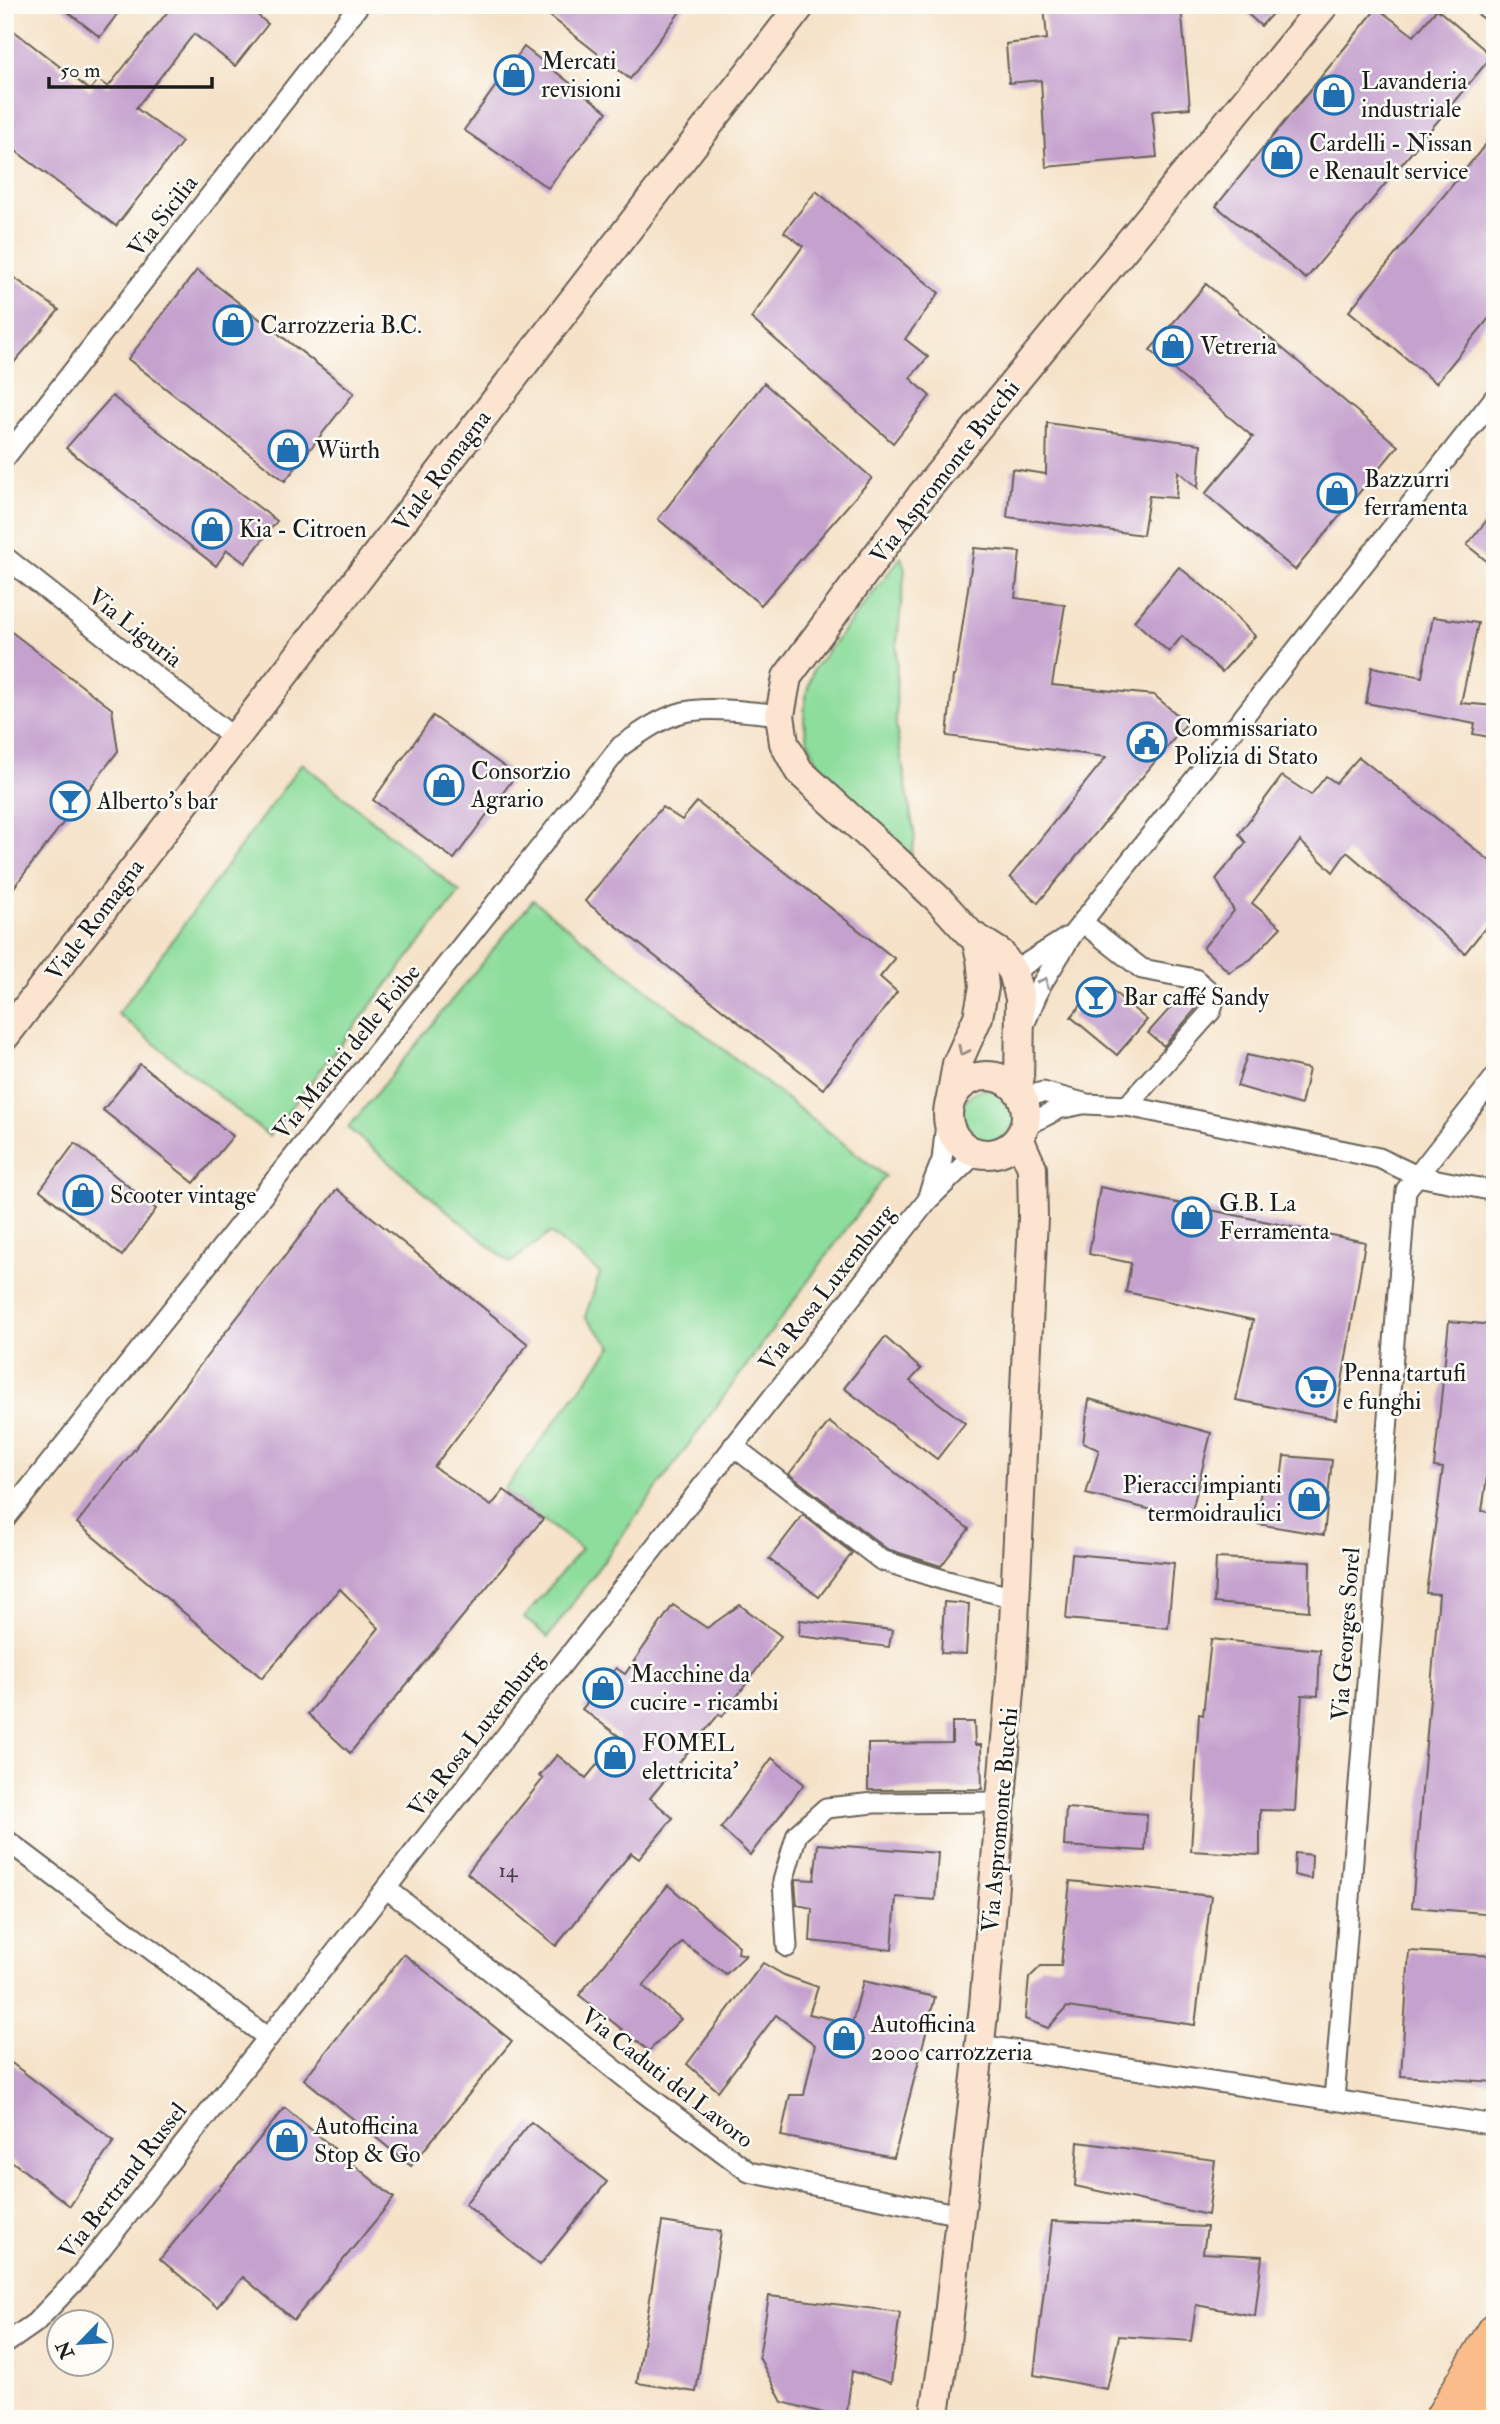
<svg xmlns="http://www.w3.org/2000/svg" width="1500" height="2424" font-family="'IM FELL Double Pica',serif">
  <rect width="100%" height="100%" fill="#fdfcf7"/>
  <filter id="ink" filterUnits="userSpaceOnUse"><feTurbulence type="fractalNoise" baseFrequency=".0143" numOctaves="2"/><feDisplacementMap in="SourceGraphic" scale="14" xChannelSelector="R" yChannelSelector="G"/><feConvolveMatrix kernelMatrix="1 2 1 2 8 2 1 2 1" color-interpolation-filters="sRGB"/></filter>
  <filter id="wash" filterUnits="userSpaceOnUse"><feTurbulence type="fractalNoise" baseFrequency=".00686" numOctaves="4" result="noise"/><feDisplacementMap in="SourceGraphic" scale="28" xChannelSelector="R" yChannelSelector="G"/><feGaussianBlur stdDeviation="1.57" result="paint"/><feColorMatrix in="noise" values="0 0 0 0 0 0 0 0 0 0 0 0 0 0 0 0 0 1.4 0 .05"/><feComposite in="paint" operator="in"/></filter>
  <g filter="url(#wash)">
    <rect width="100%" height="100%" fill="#f5e2c8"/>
    <g fill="#8ddd9c" stroke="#547c5c" stroke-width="2">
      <path d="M 901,557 L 905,569 L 897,642 L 896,727 L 915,838 L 911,856 L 821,770 L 807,739 L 804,721 L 805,700 L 813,670 Z"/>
      <path d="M 302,763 L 460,892 L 269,1136 L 118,1014 Z"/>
      <path d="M 533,900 L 885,1176 L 548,1637 L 524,1618 L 581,1549 L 504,1490 L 612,1346 L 585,1317 L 600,1273 L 550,1233 L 510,1263 L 348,1128 Z"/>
      <circle cx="988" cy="1116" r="27"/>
    </g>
    <g id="blocks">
      <g fill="#c5a1ce">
        <path d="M 59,5 L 124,5 L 100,37 Z"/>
        <path d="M 173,5 L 245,5 L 268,24 L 235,66 L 194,34 L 136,108 L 182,142 L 116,226 L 5,143 L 5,24 L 90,90 L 98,80 L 108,87 Z"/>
        <path d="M 536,5 L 685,5 L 630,79 Z"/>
        <path d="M 1044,5 L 1181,5 L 1190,108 L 1152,111 L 1157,157 L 1046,167 L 1041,80 L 1009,83 L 1006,44 L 1047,39 Z"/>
        <path d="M 1238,5 L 1280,5 L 1261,26 Z"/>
        <path d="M 1377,8 L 1414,36 L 1437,9 L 1492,56 L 1306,279 L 1216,206 Z"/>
        <path d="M 524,47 L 607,112 L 548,188 L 464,130 Z"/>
        <path d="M 1495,133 L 1495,311 L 1436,383 L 1349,311 Z"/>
        <path d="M 816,191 L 939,293 L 905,339 L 928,357 L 910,378 L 930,396 L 893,443 L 751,318 L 803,246 L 784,232 Z"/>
        <path d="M 197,270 L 354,393 L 285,481 L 128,359 Z"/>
        <path d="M 5,271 L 59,310 L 5,373 Z"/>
        <path d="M 1206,284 L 1398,446 L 1295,570 L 1205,494 L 1253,437 L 1150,350 Z"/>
        <path d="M 764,383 L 872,478 L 761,605 L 658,519 Z"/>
        <path d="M 112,396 L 277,521 L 245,563 L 227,550 L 216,566 L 66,448 Z"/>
        <path d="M 1047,423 L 1201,444 L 1198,488 L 1178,471 L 1176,498 L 1149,496 L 1143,535 L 1007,517 L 1012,469 L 1046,474 Z"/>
        <path d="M 1495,510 L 1495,568 L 1467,545 Z"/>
        <path d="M 974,548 L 1020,552 L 1015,598 L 1065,605 L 1052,685 L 1154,695 L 1187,723 L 1038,903 L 1010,877 L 1106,757 L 947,736 L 953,676 L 955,676 Z"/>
        <path d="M 1179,567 L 1221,601 L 1255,636 L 1222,672 L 1182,636 L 1169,652 L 1134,621 Z"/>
        <path d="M 1433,617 L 1478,623 L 1461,703 L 1495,706 L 1495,738 L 1473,734 L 1475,724 L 1366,703 L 1372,667 L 1422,677 Z"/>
        <path d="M 5,627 L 112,709 L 118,751 L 5,899 Z"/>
        <path d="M 433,716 L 516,775 L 454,859 L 373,800 Z"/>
        <path d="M 1359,757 L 1495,865 L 1495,916 L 1465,953 L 1347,852 L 1333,872 L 1300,841 L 1252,903 L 1281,927 L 1251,959 L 1229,972 L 1203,948 L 1234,911 L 1216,879 L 1246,843 L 1239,834 L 1282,776 L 1311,795 L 1326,776 L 1336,783 Z"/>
        <path d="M 697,802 L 895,959 L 880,977 L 897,992 L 823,1089 L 585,901 L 662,807 L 682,820 Z"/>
        <path d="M 1101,981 L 1147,1020 L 1117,1055 L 1071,1017 Z"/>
        <path d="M 1186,990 L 1201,1000 L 1200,1004 L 1164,1046 L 1148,1033 Z"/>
        <path d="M 1247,1055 L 1309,1069 L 1301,1105 L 1237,1086 Z"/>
        <path d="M 140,1064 L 233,1136 L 194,1183 L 103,1110 Z"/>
        <path d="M 75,1143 L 156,1209 L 122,1256 L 40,1190 Z"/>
        <path d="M 1100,1187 L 1365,1242 L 1336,1419 L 1236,1400 L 1253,1320 L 1126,1292 L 1131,1263 L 1089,1254 Z"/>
        <path d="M 337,1189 L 528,1344 L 434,1467 L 491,1506 L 504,1490 L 543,1519 L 350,1753 L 308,1714 L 379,1628 L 340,1589 L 262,1678 L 77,1523 Z"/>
        <path d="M 1449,1321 L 1495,1325 L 1495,1470 L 1488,1470 L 1482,1511 L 1495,1513 L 1495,1914 L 1412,1907 L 1439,1594 L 1426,1593 L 1443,1468 L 1434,1467 Z"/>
        <path d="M 885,1337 L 921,1369 L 910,1381 L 965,1423 L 937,1459 L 844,1388 Z"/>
        <path d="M 1089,1399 L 1211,1433 L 1190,1519 L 1086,1494 L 1099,1450 L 1083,1443 Z"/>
        <path d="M 829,1422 L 969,1529 L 941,1566 L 887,1549 L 789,1474 Z"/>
        <path d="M 1284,1456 L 1332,1460 L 1324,1535 L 1258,1524 L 1261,1485 L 1280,1488 Z"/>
        <path d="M 803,1515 L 852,1553 L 819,1597 L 769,1559 Z"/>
        <path d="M 1072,1554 L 1174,1563 L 1168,1628 L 1066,1619 Z"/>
        <path d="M 1216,1558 L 1310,1562 L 1309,1611 L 1214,1603 Z"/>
        <path d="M 944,1602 L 969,1604 L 966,1654 L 941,1653 Z"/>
        <path d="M 673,1605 L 707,1628 L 740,1605 L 781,1636 L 722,1717 L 719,1714 L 650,1798 L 673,1818 L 639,1859 L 631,1853 L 556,1946 L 467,1873 L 543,1779 L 539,1776 L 557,1755 L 586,1778 L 620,1737 L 582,1709 L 616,1668 L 625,1674 Z"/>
        <path d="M 800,1620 L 892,1630 L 889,1647 L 799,1636 Z"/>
        <path d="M 1211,1639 L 1320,1650 L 1318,1696 L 1302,1695 L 1295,1811 L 1260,1810 L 1260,1855 L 1191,1851 L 1199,1714 L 1203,1715 Z"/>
        <path d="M 952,1722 L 974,1722 L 975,1745 L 981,1745 L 982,1789 L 868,1790 L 868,1744 L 952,1743 Z"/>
        <path d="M 772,1758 L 804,1784 L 750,1855 L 721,1828 Z"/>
        <path d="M 1066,1808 L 1147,1814 L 1145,1851 L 1064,1846 Z"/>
        <path d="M 818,1844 L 938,1853 L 935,1900 L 896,1897 L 892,1950 L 810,1941 L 812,1908 L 797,1905 L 795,1882 L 796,1879 L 814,1880 Z"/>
        <path d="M 1295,1853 L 1312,1855 L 1311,1879 L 1294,1875 Z"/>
        <path d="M 1070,1881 L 1211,1896 L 1195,2025 L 1067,2007 L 1048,2028 L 1025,2019 L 1029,1978 L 1041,1966 L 1061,1966 Z"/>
        <path d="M 668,1885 L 739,1946 L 738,1953 L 746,1955 L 726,1974 L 682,1942 L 643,1986 L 681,2019 L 649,2051 L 579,1995 Z"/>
        <path d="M 1409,1951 L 1495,1956 L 1495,2082 L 1401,2076 Z"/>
        <path d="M 404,1954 L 512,2041 L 411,2166 L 304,2079 Z"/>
        <path d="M 763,1963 L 784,1975 L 818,1987 L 809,2014 L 852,2024 L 863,1981 L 935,1997 L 894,2158 L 781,2136 L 790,2095 L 804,2095 L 815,2045 L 776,2015 L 718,2091 L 687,2064 Z"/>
        <path d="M 5,2058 L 114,2141 L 70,2206 L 5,2156 Z"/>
        <path d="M 285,2108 L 394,2198 L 294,2320 L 243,2277 L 217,2307 L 160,2259 Z"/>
        <path d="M 531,2122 L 607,2182 L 540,2265 L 465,2204 Z"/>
        <path d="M 1078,2142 L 1215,2160 L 1208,2215 L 1075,2186 Z"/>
        <path d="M 1052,2221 L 1207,2227 L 1203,2253 L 1262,2256 L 1255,2316 L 1196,2305 L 1191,2341 L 1119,2336 L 1107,2389 L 1034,2375 Z"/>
        <path d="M 662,2222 L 721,2231 L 696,2392 L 637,2383 Z"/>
        <path d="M 769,2296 L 900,2312 L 891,2383 L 852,2371 L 846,2419 L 782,2402 L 759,2357 Z"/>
      </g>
    </g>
  </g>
  <g filter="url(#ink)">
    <use href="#blocks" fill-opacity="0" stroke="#686158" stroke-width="2"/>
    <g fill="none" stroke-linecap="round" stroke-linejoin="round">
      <g stroke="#686158" stroke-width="23">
        <g id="street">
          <path d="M 1483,5 L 1495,14"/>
          <path d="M 5,458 L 359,5"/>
          <path d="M 5,557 L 234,738"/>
          <path d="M 1082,922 L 1142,969 L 1195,979 L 1215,996 L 1211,1011 L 1127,1106"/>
          <path d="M 1013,972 L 1068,937"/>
          <path d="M 1024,1025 L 1041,985 L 1072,935 L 1495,397"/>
          <path d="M 1022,1098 L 1043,1092 L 1087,1104 L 1127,1106 L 1379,1158 L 1417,1176 L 1495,1191"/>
          <path d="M 1024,1127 L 1058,1109 L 1083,1104"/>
          <path d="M 929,1193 L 942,1160 L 947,1114"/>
          <path d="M 733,1446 L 881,1560 L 947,1581 L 1015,1598"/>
          <path d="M 5,1519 L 621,746 C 639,734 656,721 677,714 C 703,705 752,712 780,715"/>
          <path d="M 5,1839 L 268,2038 L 927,1201 L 976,1153"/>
          <path d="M 386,1888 L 643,2092 L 749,2172 L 960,2215"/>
          <path d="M 787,1947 L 783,1881 L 797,1834 L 826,1808 L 874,1803 L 1001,1802"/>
          <path d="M 980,2045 L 1495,2125"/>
          <path d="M 1334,2100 L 1406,1190 L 1495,1077"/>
          <path d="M 5,2344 L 35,2323 L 77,2279 L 268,2038"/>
        </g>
      </g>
      <g stroke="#686158" stroke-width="32">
        <g id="secondary">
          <path d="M 5,1036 L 801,5"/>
          <circle cx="987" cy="1115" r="39"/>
          <path d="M 1019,1091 L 1020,998 L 1013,972 L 1000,953 L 970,934 L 938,899 L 799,771 L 784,743 L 780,715 L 787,677 L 921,496 L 1324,5"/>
          <path d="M 951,1098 L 957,1064 L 978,1017 L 984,987 L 981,958 L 976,939"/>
          <path d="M 934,2419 L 946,2342 L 984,2006 L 1012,1666 L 1033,1218 L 1032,1168 L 1019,1138"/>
        </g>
      </g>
      <g stroke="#686158" stroke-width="40">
        <g id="highway">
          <path d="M 1443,2419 L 1495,2333"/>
          <path d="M 1476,2419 L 1495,2388"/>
        </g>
      </g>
      <use href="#street" stroke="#fff" stroke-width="19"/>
      <use href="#secondary" stroke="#fde4d0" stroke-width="28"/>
      <use href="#highway" stroke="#f9bc8a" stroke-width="37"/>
    </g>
    <defs><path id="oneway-chevron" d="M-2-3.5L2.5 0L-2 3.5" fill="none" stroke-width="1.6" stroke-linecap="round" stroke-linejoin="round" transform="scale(1.75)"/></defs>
    <use stroke="#999" href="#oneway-chevron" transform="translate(1044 982) rotate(-61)"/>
    <use stroke="#988a7f" href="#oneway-chevron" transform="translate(963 1051) rotate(115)"/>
  </g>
  <defs>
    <g id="shop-ring" transform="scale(2.0125)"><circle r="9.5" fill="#fdfcf7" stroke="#1f6fb2" stroke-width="1.5"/><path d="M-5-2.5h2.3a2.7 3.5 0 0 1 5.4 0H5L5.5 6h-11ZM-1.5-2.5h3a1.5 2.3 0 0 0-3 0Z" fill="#1f6fb2"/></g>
    <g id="civic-ring" transform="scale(2.0125)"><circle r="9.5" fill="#fdfcf7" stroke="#1f6fb2" stroke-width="1.5"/><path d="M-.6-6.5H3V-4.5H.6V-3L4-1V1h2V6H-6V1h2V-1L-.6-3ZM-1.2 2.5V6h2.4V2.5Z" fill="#1f6fb2"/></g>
    <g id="bar-ring" transform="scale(2.0125)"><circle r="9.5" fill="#fdfcf7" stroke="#1f6fb2" stroke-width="1.5"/><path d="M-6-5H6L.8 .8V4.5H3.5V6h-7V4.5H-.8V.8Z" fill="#1f6fb2"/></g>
    <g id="supermarket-ring" transform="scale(2.0125)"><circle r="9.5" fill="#fdfcf7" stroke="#1f6fb2" stroke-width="1.5"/><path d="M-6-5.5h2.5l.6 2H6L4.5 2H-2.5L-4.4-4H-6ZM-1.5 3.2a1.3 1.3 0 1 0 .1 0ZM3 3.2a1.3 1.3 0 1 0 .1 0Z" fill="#1f6fb2"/></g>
  </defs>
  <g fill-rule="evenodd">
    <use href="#shop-ring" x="514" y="75"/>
    <use href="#shop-ring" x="1334" y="95"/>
    <use href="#shop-ring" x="1282" y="157"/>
    <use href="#shop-ring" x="233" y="325"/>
    <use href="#shop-ring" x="1173" y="346"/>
    <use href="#shop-ring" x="288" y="450"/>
    <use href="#shop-ring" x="1337" y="493"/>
    <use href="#shop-ring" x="212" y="529"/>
    <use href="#civic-ring" x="1147" y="742"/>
    <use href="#shop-ring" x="444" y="785"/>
    <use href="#bar-ring" x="70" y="801"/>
    <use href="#bar-ring" x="1096" y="997"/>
    <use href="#shop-ring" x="83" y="1195"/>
    <use href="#shop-ring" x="1192" y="1217"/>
    <use href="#supermarket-ring" x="1316" y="1387"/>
    <use href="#shop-ring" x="1309" y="1499"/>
    <use href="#shop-ring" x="603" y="1688"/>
    <use href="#shop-ring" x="615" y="1757"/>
    <use href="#shop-ring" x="844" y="2038"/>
    <use href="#shop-ring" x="287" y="2140"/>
  </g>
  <g text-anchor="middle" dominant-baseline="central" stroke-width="5" stroke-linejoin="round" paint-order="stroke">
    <g font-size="21" fill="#463d48">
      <text x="508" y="1870">14</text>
    </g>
    <g font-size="24" fill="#1c1c1c" stroke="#fdfcf7" text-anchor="start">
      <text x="541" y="61">Mercati<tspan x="541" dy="28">revisioni</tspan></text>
      <text x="1361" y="81">Lavanderia<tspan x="1361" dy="28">industriale</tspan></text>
      <text x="1309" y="143">Cardelli - Nissan<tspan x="1309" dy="28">e Renault service</tspan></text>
      <text x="260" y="325">Carrozzeria B.C.</text>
      <text x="1200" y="346">Vetreria</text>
      <text x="315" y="450">Würth</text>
      <text x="1364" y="479">Bazzurri<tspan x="1364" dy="28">ferramenta</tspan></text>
      <text x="239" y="529">Kia - Citroen</text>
      <text x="1174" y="728">Commissariato<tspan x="1174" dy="28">Polizia di Stato</tspan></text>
      <text x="471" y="771">Consorzio<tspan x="471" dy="28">Agrario</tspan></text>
      <text x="97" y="801">Alberto's bar</text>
      <text x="1123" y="997">Bar caffé Sandy</text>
      <text x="110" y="1195">Scooter vintage</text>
      <text x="1219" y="1203">G.B. La<tspan x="1219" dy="28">Ferramenta</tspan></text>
      <text x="1343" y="1373">Penna tartufi<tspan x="1343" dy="28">e funghi</tspan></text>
      <text x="1282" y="1485" text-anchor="end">Pieracci impianti<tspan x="1282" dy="28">termoidraulici</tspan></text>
      <text x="630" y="1674">Macchine da<tspan x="630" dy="28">cucire - ricambi</tspan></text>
      <text x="642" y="1743">FOMEL<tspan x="642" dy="28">elettricita'</tspan></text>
      <text x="871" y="2024">Autofficina<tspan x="871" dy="28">2000 carrozzeria</tspan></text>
      <text x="314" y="2126">Autofficina<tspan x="314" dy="28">Stop &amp; Go</tspan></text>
    </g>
    <g font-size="24" fill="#1c1c1c" stroke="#fdfcf7">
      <text transform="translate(163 216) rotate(-52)">Via Sicilia</text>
      <text transform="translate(442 471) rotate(-53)">Viale Romagna</text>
      <text transform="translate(945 472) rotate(-52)">Via Aspromonte Bucchi</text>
      <text transform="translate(135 628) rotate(38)">Via Liguria</text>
      <text transform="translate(95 920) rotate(-53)">Viale Romagna</text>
      <text transform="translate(347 1052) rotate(-51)">Via Martiri delle Foibe</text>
      <text transform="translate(827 1288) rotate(-52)">Via Rosa Luxemburg</text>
      <text transform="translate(1346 1634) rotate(-86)">Via Georges Sorel</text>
      <text transform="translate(476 1734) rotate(-52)">Via Rosa Luxemburg</text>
      <text transform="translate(1000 1820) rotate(-85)">Via Aspromonte Bucchi</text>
      <text transform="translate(667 2078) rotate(38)">Via Caduti del Lavoro</text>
      <text transform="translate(123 2181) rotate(-52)">Via Bertrand Russel</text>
    </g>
  </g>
  <rect width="1500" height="2424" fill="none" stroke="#fdfcf7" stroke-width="28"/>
  <g transform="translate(80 2343) rotate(245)"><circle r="33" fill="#fdfcf7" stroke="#a3a29f" stroke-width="2"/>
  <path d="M0-5L12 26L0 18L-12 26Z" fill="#1f6fb2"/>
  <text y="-10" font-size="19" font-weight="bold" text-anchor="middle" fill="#1c1c1c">N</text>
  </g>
  <path d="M49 77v10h163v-10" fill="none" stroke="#1c1c1c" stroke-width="3.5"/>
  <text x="60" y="77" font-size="21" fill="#1c1c1c" stroke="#fdfcf7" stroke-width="5" paint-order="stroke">50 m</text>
</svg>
